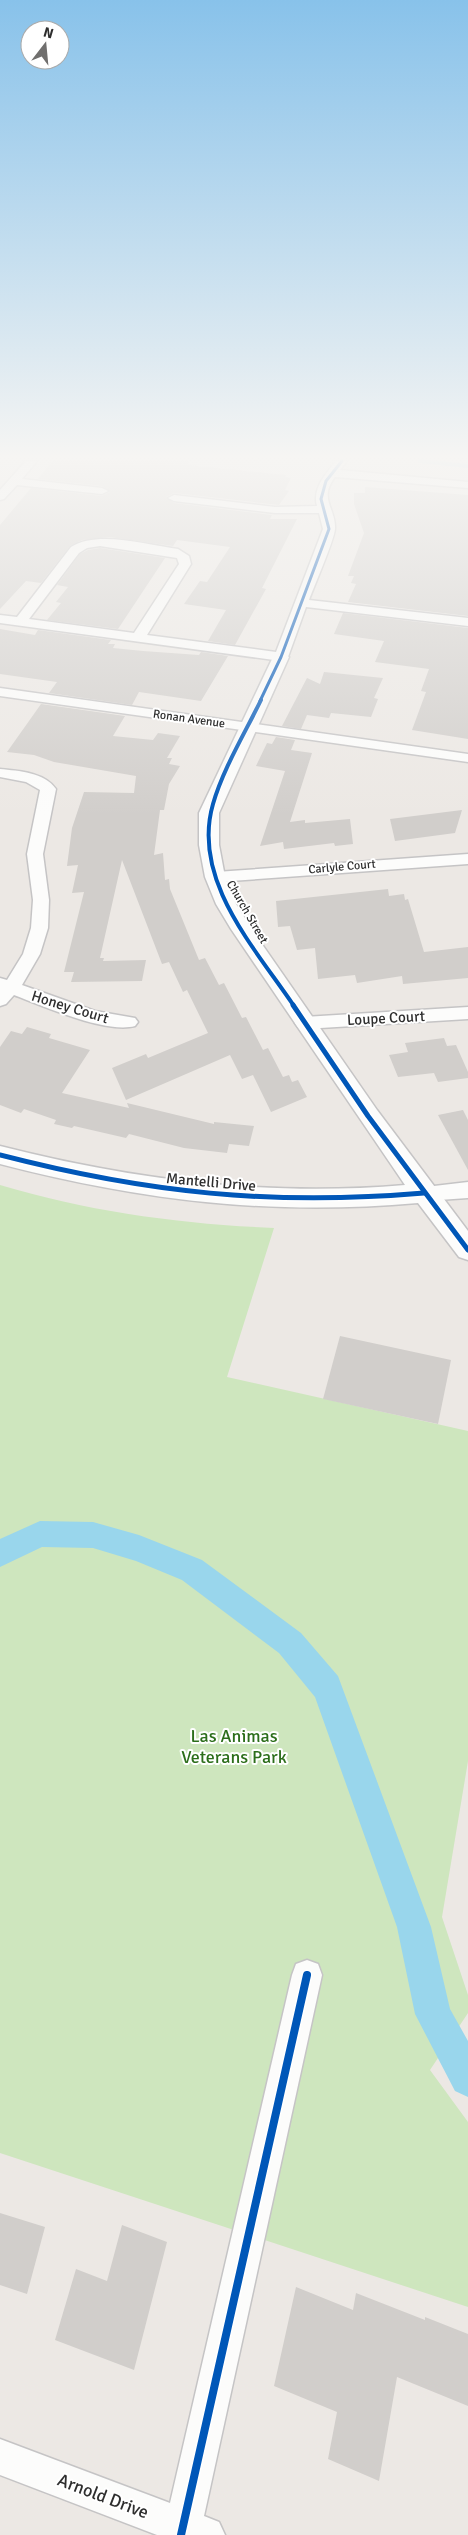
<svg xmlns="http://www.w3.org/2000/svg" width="468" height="2535" font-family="Signika,sans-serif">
  <rect width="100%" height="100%" fill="#ece8e4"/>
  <path fill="#cee6be" d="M 0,1185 C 90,1212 181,1224 274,1228 L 227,1377 L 468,1431 L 468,1761 L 442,1917 L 468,1995 L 468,2013 L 430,2070 L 468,2122 L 468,2307 L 0,2153 Z"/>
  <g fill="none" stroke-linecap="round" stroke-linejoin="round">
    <path stroke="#99d6ec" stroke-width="4" d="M 420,461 L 468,466"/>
    <path fill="#99d6ec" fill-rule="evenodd" d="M 40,1521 L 93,1522 L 139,1535 L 202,1560 L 301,1633 L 338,1676 L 431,1927 L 450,2009 L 468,2041 L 468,2097 L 455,2091 L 415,2014 L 397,1927 L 315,1697 L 279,1653 L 182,1580 L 136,1561 L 93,1548 L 42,1547 L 0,1567 L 0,1539 Z"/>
  </g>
  <g fill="#d1cecb">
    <path d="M 52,461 L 189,461 L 187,465 L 286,475 L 285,477 L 291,478 L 285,490 L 289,491 L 279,505 L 174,493 L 166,497 L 174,503 L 272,515 L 270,519 L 297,519 L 262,588 L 266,589 L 235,645 L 208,641 L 226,610 L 184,604 L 200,581 L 207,582 L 230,547 L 177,540 L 173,546 L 109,537 L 82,540 L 70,546 L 41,583 L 26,581 L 0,609 L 0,525 L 31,488 L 102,496 L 110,492 L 102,486 L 38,479 Z"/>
    <path d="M 365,487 L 468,495 L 468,616 L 348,602 L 356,584 L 351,583 L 354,576 L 348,576 L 364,533 L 354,504 L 354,493 L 365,493 Z"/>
    <path d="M 100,548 L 165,558 L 118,629 L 47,620 L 61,603 L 56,602 L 68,587 L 57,585 L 80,554 L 88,550 Z"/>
    <path d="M 343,613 L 468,628 L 468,739 L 412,730 L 426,692 L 421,691 L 429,669 L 375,662 L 384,641 L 334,634 Z"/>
    <path d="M 0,629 L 35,635 L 38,630 L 111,640 L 108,644 L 115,644 L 113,648 L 143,651 L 199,655 L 201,652 L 228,656 L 201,701 L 139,692 L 132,705 L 49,693 L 57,682 L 0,674 Z"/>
    <path d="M 324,672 L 383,678 L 374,698 L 378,699 L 371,717 L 331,713 L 329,718 L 307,715 L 301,729 L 282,726 L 307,678 L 320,684 Z"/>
    <path d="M 41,704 L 125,716 L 113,736 L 153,740 L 158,733 L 180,736 L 167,758 L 172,758 L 169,764 L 180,766 L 169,784 L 164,810 L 160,810 L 154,855 L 163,853 L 165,880 L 169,879 L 170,889 L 199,960 L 205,958 L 219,985 L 224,983 L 242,1018 L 246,1017 L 263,1050 L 268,1048 L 283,1077 L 289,1075 L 292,1082 L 298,1080 L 307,1097 L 271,1112 L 253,1075 L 242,1079 L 230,1055 L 126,1100 L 112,1068 L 146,1054 L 148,1058 L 208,1033 L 187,990 L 183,992 L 169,962 L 162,964 L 122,860 L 100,958 L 104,958 L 103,961 L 146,960 L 142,981 L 71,982 L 74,972 L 64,972 L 84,892 L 72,893 L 78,865 L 67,866 L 72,828 L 84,792 L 134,793 L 136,776 L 54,762 L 34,755 L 7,752 Z"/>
    <path d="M 276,737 L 295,740 L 291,750 L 312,753 L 290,822 L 305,820 L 305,823 L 350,819 L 353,844 L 335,846 L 334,843 L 284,849 L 283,842 L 260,846 L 285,771 L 256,766 L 267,743 L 272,744 Z"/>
    <path d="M 462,810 L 455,833 L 395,841 L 390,819 Z"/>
    <path d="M 388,889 L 389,896 L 404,894 L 405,900 L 408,899 L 424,952 L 468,947 L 468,978 L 403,984 L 402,976 L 357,983 L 355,975 L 318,979 L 315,948 L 297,950 L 290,926 L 278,927 L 276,901 Z"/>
    <path d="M 27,1027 L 51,1034 L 49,1038 L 90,1050 L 62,1093 L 129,1108 L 127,1103 L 214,1124 L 214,1122 L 254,1126 L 249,1146 L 229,1144 L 227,1153 L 184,1148 L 129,1134 L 126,1138 L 74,1126 L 72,1128 L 54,1124 L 56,1120 L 24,1109 L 21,1113 L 0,1105 L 0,1047 L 11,1031 L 22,1034 Z"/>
    <path d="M 444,1038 L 447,1046 L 456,1045 L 468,1072 L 468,1078 L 438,1082 L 434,1073 L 398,1077 L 389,1055 L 408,1052 L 405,1043 Z"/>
    <path d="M 463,1110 L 468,1120 L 468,1170 L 438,1115 Z"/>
    <path d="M 340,1336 L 451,1360 L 438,1424 L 323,1399 Z"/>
    <path d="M 0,2213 L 45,2227 L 27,2294 L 0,2285 Z"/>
    <path d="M 122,2225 L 167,2242 L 134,2370 L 55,2340 L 76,2269 L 107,2281 Z"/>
    <path d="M 296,2287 L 353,2310 L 356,2293 L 425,2320 L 425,2317 L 468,2334 L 468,2406 L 397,2377 L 379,2481 L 328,2459 L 337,2412 L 274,2386 Z"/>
  </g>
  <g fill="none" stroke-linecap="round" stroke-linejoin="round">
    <g stroke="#c5c4c5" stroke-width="3">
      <g id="minor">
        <path d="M 26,461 L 37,461 L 22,479 L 102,488 L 108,491 L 102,494 L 17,485 L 4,499 L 0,500 L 0,490 Z"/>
        <path d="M 336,461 L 347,461 L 340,470 L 468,482 L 468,488 L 335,477 C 318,499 336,508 335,529 C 334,541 314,586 309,600 L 468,618 L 468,626 L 306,607 L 288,657 L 281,661 L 0,623 L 0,615 L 17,617 L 71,547 C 98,530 147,545 178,549 L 189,556 L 191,564 L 147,635 L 276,652 L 323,529 L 319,513 L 275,513 L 174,501 L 168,498 L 174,495 L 275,507 L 317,506 C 312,488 326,474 336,461 ZM 100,546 L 177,558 L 179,564 L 134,633 L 29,619 L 79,553 L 87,548 Z"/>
        <path d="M 0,688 L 468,754 L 468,762 L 0,696 Z"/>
        <path d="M 0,769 C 19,771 44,772 56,789 L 43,854 L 49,900 L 48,928 L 40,954 L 22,985 L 95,1011 L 135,1018 L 138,1022 L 135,1026 C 106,1034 43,1006 14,995 L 6,1004 L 0,1006 L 0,978 L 7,980 L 23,954 L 31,928 L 33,900 L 27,854 L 40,790 L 26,782 L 0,777 Z"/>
        <path d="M 468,854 L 468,864 L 216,882 L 208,877 L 216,872 Z"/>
        <path d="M 468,1007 L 468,1019 L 304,1029 L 298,1027 L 295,1023 L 298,1019 L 304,1017 Z"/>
        <path d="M 468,1182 L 468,1198 L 424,1201 L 417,1198 L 414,1193 L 417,1188 Z"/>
        <path d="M 307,1960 L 318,1964 L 322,1975 L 204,2516 L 219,2522 L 225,2535 L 157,2535 L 0,2475 L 0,2439 L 170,2503 L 292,1975 L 296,1964 Z"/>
      </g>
    </g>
    <g stroke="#c5c4c5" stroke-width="3">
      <path id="tertiary" d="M 281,652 L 289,657 L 219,813 L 219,845 L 225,877 L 236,904 L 257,937 L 377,1110 L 468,1231 L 468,1260 L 459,1257 L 418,1203 C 271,1216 143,1201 0,1164 L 0,1146 C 134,1180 267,1197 405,1185 L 231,929 L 216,904 L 205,877 L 199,845 L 199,813 L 273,657 Z"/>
    </g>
    <use href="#minor" fill="#fcfcfb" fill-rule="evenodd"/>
    <use href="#tertiary" fill="#fcfcfb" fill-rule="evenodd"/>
    <g stroke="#fff" stroke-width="5">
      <path id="cycleway-far3" d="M 260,701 L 281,657 L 329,529 L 321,499 L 326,481 L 342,461"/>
    </g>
    <g stroke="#fff" stroke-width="6">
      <path id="cycleway-far2" d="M 261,700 C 245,733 223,769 213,804 C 191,880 255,948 294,1006"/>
    </g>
    <g stroke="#fff" stroke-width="8">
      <g id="cycleway-far1">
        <path d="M 293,1005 L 368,1116 L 468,1250"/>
        <path d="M 0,1155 C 147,1193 272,1206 424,1193"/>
      </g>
    </g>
    <g stroke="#fff" stroke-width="11">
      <path id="cycleway" d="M 181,2535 L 307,1975"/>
    </g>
    <use href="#cycleway-far3" stroke="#0057b8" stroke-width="3"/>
    <use href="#cycleway-far2" stroke="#0057b8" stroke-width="4"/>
    <use href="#cycleway-far1" stroke="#0057b8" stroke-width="5"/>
    <use href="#cycleway" stroke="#0057b8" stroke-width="8"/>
  </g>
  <linearGradient id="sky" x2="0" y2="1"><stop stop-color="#88c2ea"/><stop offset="0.56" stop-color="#f6f5f3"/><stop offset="1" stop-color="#f6f5f3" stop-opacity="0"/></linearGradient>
  <rect width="468" height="816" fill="url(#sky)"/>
  <g text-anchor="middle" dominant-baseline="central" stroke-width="4" stroke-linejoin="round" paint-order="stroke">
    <g font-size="12" fill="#2e2e2e" stroke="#fff">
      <text transform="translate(189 719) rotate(8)">Ronan Avenue</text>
      <text transform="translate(342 867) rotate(-5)">Carlyle Court</text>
      <text transform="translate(247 912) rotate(60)">Church Street</text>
    </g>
    <g font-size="15" fill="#2e2e2e" stroke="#fff">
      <text transform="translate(70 1007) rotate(17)">Honey Court</text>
      <text transform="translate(386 1018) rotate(-3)">Loupe Court</text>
      <text transform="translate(211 1182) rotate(5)">Mantelli Drive</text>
    </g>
    <g font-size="18" fill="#2c6e1b" stroke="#fff">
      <text x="234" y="1736">Las Animas<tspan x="234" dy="21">Veterans Park</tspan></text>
    </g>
    <g font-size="18" fill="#2e2e2e" stroke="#fff">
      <text transform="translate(103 2496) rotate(21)">Arnold Drive</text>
    </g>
  </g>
  <g transform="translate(45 45) rotate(16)"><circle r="24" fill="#ffffff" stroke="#ababab"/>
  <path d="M0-4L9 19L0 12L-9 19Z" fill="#706f6e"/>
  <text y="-8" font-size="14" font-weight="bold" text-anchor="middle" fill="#2e2e2e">N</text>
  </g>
</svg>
